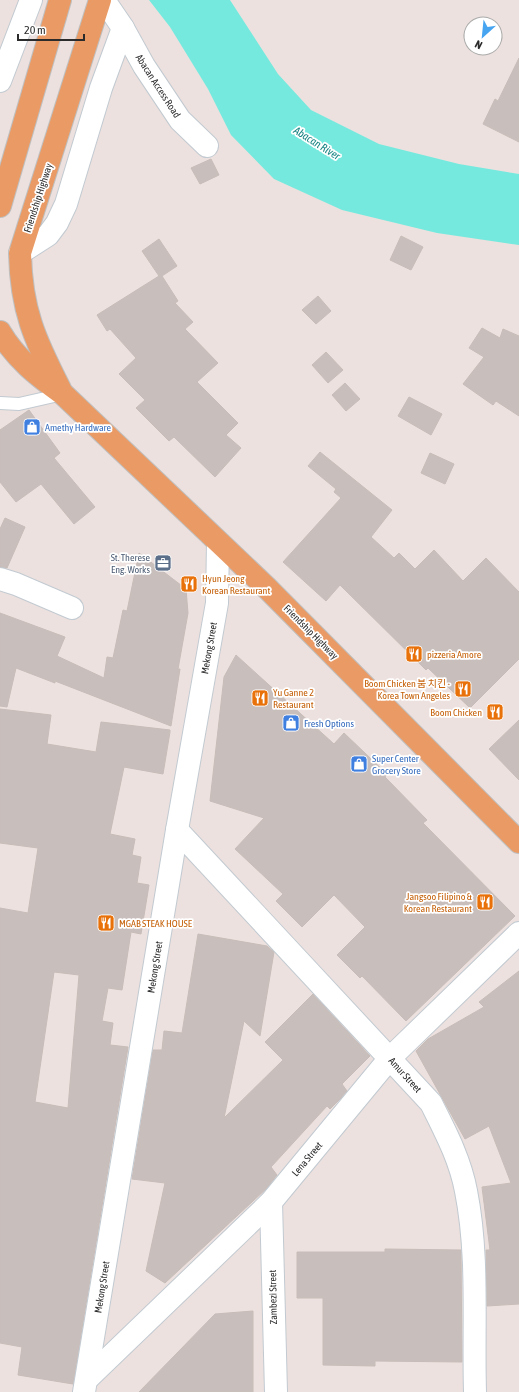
<svg xmlns="http://www.w3.org/2000/svg" width="519" height="1392" font-family="'Asap Condensed','Noto Sans KR',sans-serif">
  <rect width="100%" height="100%" fill="#ece1de"/>
  <path fill="#76e9de" d="M 149,0 L 230,0 L 278,74 L 311,110 L 379,144 L 459,164 L 519,174 L 519,245 L 437,233 L 342,210 L 274,179 L 231,135 L 208,89 L 170,27 Z"/>
  <g fill="#c8bfbc" stroke="#c8bcb8" fill-rule="evenodd">
    <path d="M 519,58 L 519,142 L 483,124 L 495,99 L 498,101 Z"/>
    <path d="M 211,159 L 219,175 L 200,184 L 191,168 Z"/>
    <path d="M 401,236 L 423,247 L 411,270 L 390,260 Z"/>
    <path d="M 159,239 L 177,266 L 162,276 L 178,301 L 175,303 L 193,322 L 185,329 L 218,363 L 197,382 L 238,423 L 226,435 L 241,448 L 215,477 L 174,437 L 169,441 L 136,408 L 145,400 L 119,374 L 136,358 L 110,329 L 107,331 L 97,315 L 159,276 L 142,251 Z"/>
    <path d="M 318,296 L 331,311 L 316,324 L 302,310 Z"/>
    <path d="M 482,328 L 500,338 L 503,329 L 519,336 L 519,416 L 496,401 L 493,405 L 463,384 L 484,357 L 469,348 Z"/>
    <path d="M 326,352 L 343,370 L 328,383 L 312,365 Z"/>
    <path d="M 345,383 L 360,399 L 346,411 L 332,395 Z"/>
    <path d="M 409,397 L 442,414 L 431,435 L 398,416 Z"/>
    <path d="M 29,410 L 60,453 L 54,458 L 95,507 L 74,524 L 41,484 L 16,502 L 0,482 L 0,430 Z"/>
    <path d="M 320,452 L 392,510 L 371,537 L 394,558 L 399,553 L 415,569 L 434,550 L 463,581 L 486,558 L 519,592 L 519,659 L 470,708 L 428,668 L 426,670 L 340,585 L 326,601 L 283,562 L 341,498 L 334,492 L 336,489 L 308,466 Z"/>
    <path d="M 430,453 L 454,464 L 445,484 L 421,473 Z"/>
    <path d="M 5,518 L 25,527 L 7,568 L 0,567 L 0,529 Z"/>
    <path d="M 139,553 L 186,589 L 188,613 L 178,669 L 180,669 L 171,726 L 55,681 L 55,683 L 16,668 L 7,707 L 0,706 L 0,613 L 65,637 L 57,656 L 104,678 L 107,657 L 113,658 L 123,610 L 127,611 Z"/>
    <path d="M 236,655 L 334,744 L 344,733 L 387,774 L 385,777 L 427,820 L 423,823 L 515,916 L 406,1021 L 362,976 L 360,978 L 337,955 L 365,927 L 334,895 L 302,927 L 276,901 L 283,894 L 235,849 L 264,818 L 210,801 L 224,677 Z"/>
    <path d="M 0,709 L 51,715 L 47,744 L 96,752 L 101,722 L 170,730 L 170,732 L 163,774 L 124,767 L 110,834 L 135,839 L 132,855 L 141,857 L 137,883 L 149,885 L 141,934 L 131,932 L 122,990 L 108,988 L 102,1021 L 113,1023 L 110,1045 L 128,1047 L 73,1384 L 18,1375 L 22,1347 L 0,1343 L 0,908 L 28,913 L 38,848 L 0,843 ZM 54,972 L 79,975 L 68,1108 L 35,1102 Z"/>
    <path d="M 519,720 L 519,780 L 489,749 Z"/>
    <path d="M 198,934 L 267,946 L 274,952 L 260,1036 L 244,1021 L 224,1118 L 283,1060 L 265,1042 L 313,994 L 370,1056 L 342,1084 L 347,1091 L 341,1098 L 330,1109 L 327,1106 L 271,1167 L 277,1175 L 267,1188 L 165,1283 L 146,1271 L 165,1183 L 132,1179 L 153,1050 L 162,1050 L 164,1031 L 182,1033 Z"/>
    <path d="M 519,971 L 519,1304 L 487,1306 L 486,1250 L 490,1250 L 482,1187 L 511,1183 L 489,1126 L 465,1139 L 416,1051 L 428,1039 L 484,1007 L 479,1002 Z"/>
    <path d="M 385,1249 L 461,1250 L 462,1362 L 375,1361 L 375,1366 L 323,1365 L 323,1298 L 297,1298 L 297,1252 L 385,1252 Z"/>
    <path d="M 253,1311 L 253,1392 L 139,1392 L 215,1314 Z"/>
  </g>
  <g fill="none" stroke-linecap="round" stroke-linejoin="round">
    <g stroke="#c2cad1" stroke-width="14">
      <path id="lane" d="M 0,403 L 19,404 L 63,394"/>
    </g>
    <g stroke="#c2cad1" stroke-width="24">
      <g id="street">
        <path d="M 0,579 L 16,584 L 72,608"/>
        <path d="M 177,830 L 431,1103 C 445,1131 460,1159 466,1191 C 479,1256 473,1326 475,1392"/>
        <path d="M 271,1202 L 276,1392"/>
        <path d="M 87,1379 L 271,1202 L 390,1058 L 519,933"/>
      </g>
    </g>
    <g stroke="#c2cad1" stroke-width="24">
      <g id="secondary">
        <path d="M 104,0 L 123,28 L 144,66 L 180,120 L 207,146"/>
        <path d="M 0,81 L 31,0"/>
        <path d="M 20,253 L 48,235 L 57,223 L 66,204 L 101,88 L 123,28"/>
        <path d="M 84,1392 L 177,830 L 217,603 L 218,542"/>
      </g>
    </g>
    <g stroke="#bfbfbf" stroke-width="24">
      <g id="primary">
        <path d="M 0,206 L 60,0"/>
        <path d="M 0,332 C 16,359 38,376 63,394 L 267,588 L 519,842"/>
        <path d="M 60,389 C 35,340 21,310 20,253 L 100,0"/>
      </g>
    </g>
    <use href="#lane" stroke="#fff" stroke-width="12"/>
    <use href="#street" stroke="#fff" stroke-width="22"/>
    <use href="#secondary" stroke="#fff" stroke-width="22"/>
    <use href="#primary" stroke="#ea9b65" stroke-width="22"/>
  </g>
  <defs>
    <g id="shop-square" transform="scale(0.9)"><rect x="-9" y="-9" width="18" height="18" rx="4" fill="#3f7fe0" stroke="#fff"/><path d="M-5-2.5h2.3a2.7 3.5 0 0 1 5.4 0H5L5.5 6h-11ZM-1.5-2.5h3a1.5 2.3 0 0 0-3 0Z" fill="#fff"/></g>
    <g id="office-square" transform="scale(0.9)"><rect x="-9" y="-9" width="18" height="18" rx="4" fill="#5c6f8a" stroke="#fff"/><path d="M-6-3h4V-5.5h4V-3h4V5H-6ZM-1-4.5V-3h2v-1.5ZM-6 0V1H6V0Z" fill="#fff"/></g>
    <g id="restaurant-square" transform="scale(0.9)"><rect x="-9" y="-9" width="18" height="18" rx="4" fill="#e8710a" stroke="#fff"/><path d="M-5-6h1v4h1v-4h1v4h1v-4h1v5L-1.5 .5V6h-2V.5L-5-1ZM5-6V6H3V1.5H1.5Q1.5-4 5-6Z" fill="#fff"/></g>
  </defs>
  <g fill-rule="evenodd">
    <use href="#shop-square" x="32" y="427"/>
    <use href="#office-square" x="163" y="563"/>
    <use href="#restaurant-square" x="189" y="584"/>
    <use href="#restaurant-square" x="414" y="654"/>
    <use href="#restaurant-square" x="463" y="689"/>
    <use href="#restaurant-square" x="260" y="698"/>
    <use href="#restaurant-square" x="495" y="712"/>
    <use href="#shop-square" x="291" y="723"/>
    <use href="#shop-square" x="359" y="764"/>
    <use href="#restaurant-square" x="485" y="902"/>
    <use href="#restaurant-square" x="106" y="923"/>
  </g>
  <g text-anchor="middle" dominant-baseline="central" stroke-width="3.5" stroke-linejoin="round" paint-order="stroke">
    <g font-size="10" fill="#2b2b2b" stroke="#fff">
      <text transform="translate(158 86) rotate(57)">Abacan Access Road</text>
      <text transform="translate(38 198) rotate(-72)">Friendship Highway</text>
      <text transform="translate(311 632) rotate(45)">Friendship Highway</text>
      <text transform="translate(209 648) rotate(-80)">Mekong Street</text>
      <text transform="translate(155 967) rotate(-81)">Mekong Street</text>
      <text transform="translate(405 1075) rotate(48)">Amur Street</text>
      <text transform="translate(307 1159) rotate(-50)">Lena Street</text>
      <text transform="translate(102 1287) rotate(-81)">Mekong Street</text>
      <text transform="translate(273 1297) rotate(-91)">Zambezi Street</text>
    </g>
    <g font-size="10" fill="#366cbe" stroke="#fff" text-anchor="start">
      <text x="45" y="427">Amethy Hardware</text>
      <text x="304" y="723">Fresh Options</text>
      <text x="372" y="758">Super Center<tspan x="372" dy="12">Grocery Store</tspan></text>
    </g>
    <g font-size="10" fill="#4e5e75" stroke="#fff" text-anchor="end">
      <text x="150" y="557">St. Therese<tspan x="150" dy="12">Eng. Works</tspan></text>
    </g>
    <g font-size="10" fill="#c56008" stroke="#fff" text-anchor="start">
      <text x="202" y="578">Hyun Jeong<tspan x="202" dy="12">Korean Restaurant</tspan></text>
      <text x="427" y="654">pizzeria Amore</text>
      <text x="450" y="683" text-anchor="end">Boom Chicken 붐 치킨 -<tspan x="450" dy="12">Korea Town Angeles</tspan></text>
      <text x="273" y="692">Yu Ganne 2<tspan x="273" dy="12">Restaurant</tspan></text>
      <text x="482" y="712" text-anchor="end">Boom Chicken</text>
      <text x="472" y="896" text-anchor="end">Jangsoo Filipino &amp;<tspan x="472" dy="12">Korean Restaurant</tspan></text>
      <text x="119" y="923">MGAB STEAK HOUSE</text>
    </g>
    <g font-size="11" font-style="italic" fill="#148280" stroke="#fff">
      <text transform="translate(317 143) rotate(32)">Abacan River</text>
    </g>
  </g>
  <g transform="translate(483 36) rotate(207)"><circle r="19" fill="#ffffff" stroke="#aaaaaa"/>
  <path d="M0-3L7 15L0 10L-7 15Z" fill="#46a4f1"/>
  <text y="-6" font-size="11" font-weight="bold" text-anchor="middle" fill="#2b2b2b">N</text>
  </g>
  <path d="M18 34v6h66v-6" fill="none" stroke="#2b2b2b" stroke-width="2"/>
  <text x="24" y="34" font-size="12" fill="#2b2b2b" stroke="#ffffff" stroke-width="3" paint-order="stroke">20 m</text>
</svg>
